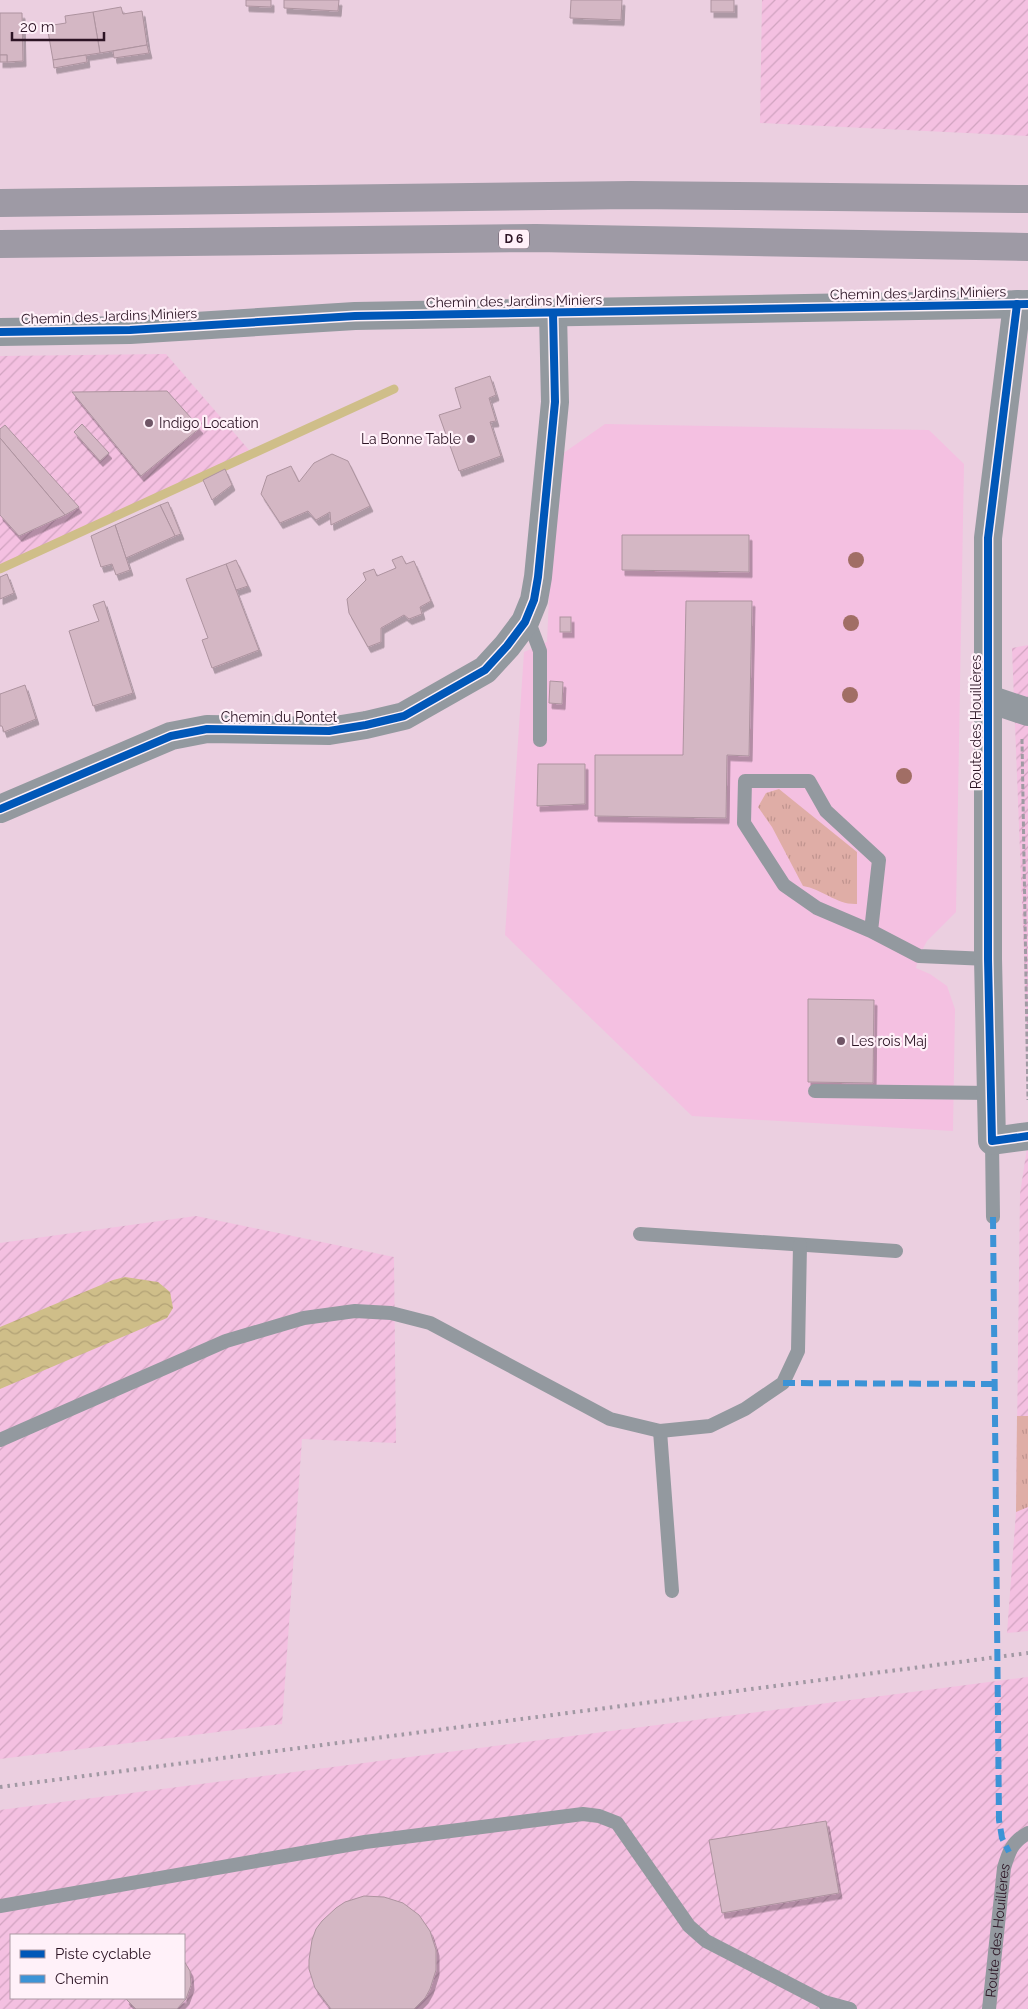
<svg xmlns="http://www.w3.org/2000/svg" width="1028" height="2009" font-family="Raleway,sans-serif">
  <defs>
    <pattern id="industrial-furrows" width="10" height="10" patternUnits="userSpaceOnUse" patternTransform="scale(1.25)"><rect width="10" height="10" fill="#f4c0e1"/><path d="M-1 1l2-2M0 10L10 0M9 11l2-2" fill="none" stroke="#d1a4c1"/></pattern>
    <pattern id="grass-tufts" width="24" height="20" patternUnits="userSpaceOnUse" patternTransform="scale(1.25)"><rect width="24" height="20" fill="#dfada6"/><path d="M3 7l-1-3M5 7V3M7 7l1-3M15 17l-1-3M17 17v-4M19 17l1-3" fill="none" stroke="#c0948f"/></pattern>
    <pattern id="water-waves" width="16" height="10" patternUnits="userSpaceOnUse" patternTransform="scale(1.25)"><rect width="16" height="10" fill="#cfbe89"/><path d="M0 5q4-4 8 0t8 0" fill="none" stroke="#b2a276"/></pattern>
    <filter id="shadow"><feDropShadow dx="3" dy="5.5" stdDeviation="0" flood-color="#0004"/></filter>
  </defs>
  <rect width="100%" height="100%" fill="#ebcfe0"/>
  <path fill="#f4c0e1" d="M 605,424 L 929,430 L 964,464 L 956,912 L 927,941 L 919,956 L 916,968 L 930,974 L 947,986 L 955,1009 L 953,1131 L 692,1116 L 505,935 L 524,652 L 547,642 L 555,459 Z"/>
  <g fill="url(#industrial-furrows)" fill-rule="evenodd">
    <path d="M 762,0 L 1028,0 L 1028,136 L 760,123 Z"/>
    <path d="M 166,354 L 249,450 L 0,569 L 0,356 Z"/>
    <path d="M 1028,645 L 1028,1056 L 1012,648 Z"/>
    <path d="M 1028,1141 L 1028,1631 L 1007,1633 L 1016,1512 L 1020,1194 Z"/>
    <path d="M 196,1216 L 394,1257 L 396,1443 L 302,1439 L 282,1724 L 0,1759 L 0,1243 Z"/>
    <path d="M 1028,1677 L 1028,2009 L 0,2009 L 0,1810 ZM 11,1935 L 184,1935 L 184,1998 L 11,1998 Z"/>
  </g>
  <g fill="url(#grass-tufts)">
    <path d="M 779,789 L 857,852 L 857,904 C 837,905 822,889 803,886 L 772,827 L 758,807 L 766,793 Z"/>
    <path d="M 1017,1416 L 1028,1416 L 1028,1507 L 1016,1512 Z"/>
  </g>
  <path fill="url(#water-waves)" d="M 125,1277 L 158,1282 L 170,1292 L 173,1308 L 167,1318 L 0,1389 L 0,1327 L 113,1280 Z"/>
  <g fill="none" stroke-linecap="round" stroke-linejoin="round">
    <path stroke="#cfbe89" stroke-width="9" d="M 0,569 L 394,389"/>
  </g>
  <g fill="#d4b7c4" stroke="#ad939f" filter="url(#shadow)">
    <path d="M 246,0 L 271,0 L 271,7 L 246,6 Z"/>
    <path d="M 284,0 L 339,0 L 338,11 L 284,8 Z"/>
    <path d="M 571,0 L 622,0 L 621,20 L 570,18 Z"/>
    <rect x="711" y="0" width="23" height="12"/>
    <path d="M 121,7 L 123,14 L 142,11 L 147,45 L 100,53 L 93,12 Z"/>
    <path d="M 93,12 L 100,53 L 53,60 L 47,26 L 66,23 L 65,16 Z"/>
    <path d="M 0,13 L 22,13 L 23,61 L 7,62 L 7,55 L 0,55 Z"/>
    <path d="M 147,45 L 149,53 L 114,58 L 113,51 Z"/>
    <rect x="0" y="55" width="7" height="7"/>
    <path d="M 86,55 L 87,62 L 54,68 L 53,60 Z"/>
    <path d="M 490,376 L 496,395 L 489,398 L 496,421 L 490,422 L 501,456 L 459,471 L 439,415 L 461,408 L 455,388 Z"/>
    <path d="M 167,391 L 200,428 L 141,476 L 72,392 Z"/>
    <path d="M 82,424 L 109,453 L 100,461 L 74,432 Z"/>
    <path d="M 5,425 L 79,507 L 65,515 L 0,438 L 0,429 Z"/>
    <path d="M 0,438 L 65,515 L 19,536 L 0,515 Z"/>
    <path d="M 332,454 L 348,461 L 370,506 L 331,525 L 330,512 L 316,520 L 308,511 L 280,523 L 261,494 L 267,476 L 291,466 L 299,482 L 314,463 Z"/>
    <path d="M 225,469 L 232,485 L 212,500 L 203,480 Z"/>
    <path d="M 168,502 L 181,534 L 175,536 L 160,505 Z"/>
    <path d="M 160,505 L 175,536 L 126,558 L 115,525 Z"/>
    <path d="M 115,525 L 130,570 L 116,575 L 112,564 L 101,567 L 91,536 Z"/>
    <path d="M 622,535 L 749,535 L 749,572 L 622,570 Z"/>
    <path d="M 402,556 L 406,564 L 414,561 L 431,601 L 420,607 L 422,614 L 409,619 L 404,615 L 381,628 L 381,642 L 368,647 L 349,613 L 347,599 L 366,580 L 363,573 L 374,569 L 377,576 L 396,568 L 392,560 Z"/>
    <path d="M 236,560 L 248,586 L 236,590 L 226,564 Z"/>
    <path d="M 226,564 L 259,650 L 212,668 L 202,640 L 208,638 L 186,579 Z"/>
    <path d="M 7,574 L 14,593 L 0,599 L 0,577 Z"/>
    <path d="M 104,601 L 133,693 L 93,706 L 69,631 L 99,621 L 93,605 Z"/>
    <path d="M 686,601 L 752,601 L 749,756 L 727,755 L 726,818 L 595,816 L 595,755 L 683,755 Z"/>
    <rect x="560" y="617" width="11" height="15"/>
    <path d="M 550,681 L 563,682 L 562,704 L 549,703 Z"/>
    <path d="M 25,685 L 36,719 L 4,732 L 2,726 L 0,726 L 0,694 Z"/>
    <path d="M 538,764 L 585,764 L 585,804 L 537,806 Z"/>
    <path d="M 808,999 L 874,1000 L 873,1083 L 808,1082 Z"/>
    <path d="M 826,1821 L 839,1893 L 722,1913 L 709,1840 Z"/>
    <path d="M 364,1896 L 384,1897 L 403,1903 L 419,1915 L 430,1931 L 436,1950 L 436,1970 L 430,1989 L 425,1998 L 414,2009 L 331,2009 L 315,1988 L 309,1969 L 309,1960 L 312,1940 L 316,1929 L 322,1921 L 336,1908 L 345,1902 Z"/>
    <path d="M 184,1961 L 190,1971 L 191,1985 L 186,1999 L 177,2009 L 136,2009 L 127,2000 L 126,1998 L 184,1998 Z"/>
  </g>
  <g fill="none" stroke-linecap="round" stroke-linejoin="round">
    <path stroke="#a09aa3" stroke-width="3" stroke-dasharray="5 2.5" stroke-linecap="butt" d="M 1022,739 L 1028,1100"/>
    <g stroke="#93999f" stroke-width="14">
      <path d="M 525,622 L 532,630 L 540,651 L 540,740"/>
      <path d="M 871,931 L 879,860 L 826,811 L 809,781 L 745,781 L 744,823 L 784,885 L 817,908 L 871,931 L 919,956 L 988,959"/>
      <path d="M 815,1091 L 991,1093"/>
      <path d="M 992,1141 L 993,1217"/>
      <path d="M 640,1234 L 896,1251"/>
      <path d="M 660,1431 L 672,1591"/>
      <path d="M 0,1440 L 226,1341 L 304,1318 L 355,1311 L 391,1313 L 430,1323 L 610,1419 L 660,1431 L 710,1426 L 745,1409 L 783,1383 L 798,1351 L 800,1245"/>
      <path d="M 0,1906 L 365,1842 L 583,1814 L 599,1816 L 617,1823 L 689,1926 L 706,1941 L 824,2002 L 828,2009"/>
      <path d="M 824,2002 L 850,2009"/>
      <path id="s1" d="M 989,2009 L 1004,1868 C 1009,1851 1012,1842 1028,1833"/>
    </g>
    <g stroke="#93999f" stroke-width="28">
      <path d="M 1017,304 L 988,538 L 988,959 L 992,1141 L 1028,1136"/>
      <path d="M 989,699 L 1028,712"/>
      <path d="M 0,809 L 171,736 L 207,729 L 329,731 L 366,725 L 404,716 L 485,670 L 507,646 L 525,622 L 534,600 L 538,577 L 555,402 L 553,313"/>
    </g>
    <path stroke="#93999f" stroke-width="28" d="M 0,332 L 130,330 L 355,316 L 1028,304"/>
    <g stroke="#9e9aa5" stroke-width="28">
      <path d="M 0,203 L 631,195 L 1028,199"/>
      <path d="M 0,244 L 536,238 L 1028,247"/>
    </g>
    <path stroke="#a198a3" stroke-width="4" stroke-dasharray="2.5 5" stroke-linecap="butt" d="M 0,1787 L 1028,1653"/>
    <g stroke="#3c93d6" stroke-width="6" stroke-dasharray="12 6" stroke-linecap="butt">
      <path d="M 993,1217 L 999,1820 L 1002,1838 L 1009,1852"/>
      <path d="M 783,1383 L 994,1384"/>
    </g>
    <g stroke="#fff1f9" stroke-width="11">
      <g id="cycleway">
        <path d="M 1017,304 L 988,538 L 988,959 L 992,1141 L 1028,1136"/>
        <path d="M 0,332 L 130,330 L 355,316 L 1028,304"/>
        <path d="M 0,809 L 171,736 L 207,729 L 329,731 L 366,725 L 404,716 L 485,670 L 507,646 L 525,622 L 534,600 L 538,577 L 555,402 L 553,313"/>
      </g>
    </g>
    <use href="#cycleway" stroke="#0057b8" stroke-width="8"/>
  </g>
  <g fill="#a16e65">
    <circle cx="856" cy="560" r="8"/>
    <circle cx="851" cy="623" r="8"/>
    <circle cx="850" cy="695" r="8"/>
    <circle cx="904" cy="776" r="8"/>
  </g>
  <g fill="#6f5566" stroke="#fff1f9" stroke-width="2">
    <circle cx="149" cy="423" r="5"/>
    <circle cx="471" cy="439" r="5"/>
    <circle cx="841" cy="1041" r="5"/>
  </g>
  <g text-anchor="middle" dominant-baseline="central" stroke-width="4.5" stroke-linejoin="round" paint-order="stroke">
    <rect fill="#fff1f9" stroke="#6b5664" stroke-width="1" x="499" y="229.5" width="30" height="19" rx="4"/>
    <g font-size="12" font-weight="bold" fill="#2c1424">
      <text x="514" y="239">D 6</text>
    </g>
    <g font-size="14" fill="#2c1424" stroke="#fff1f9">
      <text transform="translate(918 293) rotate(-1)">Chemin des Jardins Miniers</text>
      <text transform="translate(514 301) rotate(-1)">Chemin des Jardins Miniers</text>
      <text transform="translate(109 316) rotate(-2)">Chemin des Jardins Miniers</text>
      <text x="279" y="717">Chemin du Pontet</text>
      <text transform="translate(976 722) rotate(-90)">Route des Houillères</text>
      <text stroke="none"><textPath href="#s1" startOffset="79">Route des Houillères</textPath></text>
    </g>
    <g font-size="14" fill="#2c1424" stroke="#fff1f9" text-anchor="start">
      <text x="159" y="423">Indigo Location</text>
      <text x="461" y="439" text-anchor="end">La Bonne Table</text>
      <text x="851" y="1041">Les rois Maj</text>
    </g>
  </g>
  <rect x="10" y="1934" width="175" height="65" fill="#fff1f9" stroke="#ab99a4"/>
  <rect x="20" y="1950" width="25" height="8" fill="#0057b8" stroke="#ab99a4"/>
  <text x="55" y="1959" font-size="15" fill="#2c1424">Piste cyclable</text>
  <rect x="20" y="1975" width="25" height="8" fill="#3c93d6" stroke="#ab99a4"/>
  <text x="55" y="1984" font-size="15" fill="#2c1424">Chemin</text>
  <path d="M12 32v8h92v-8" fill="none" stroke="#2c1424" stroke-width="2.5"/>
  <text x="20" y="32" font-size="15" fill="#2c1424" stroke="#fff1f9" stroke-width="4" paint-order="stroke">20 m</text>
</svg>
